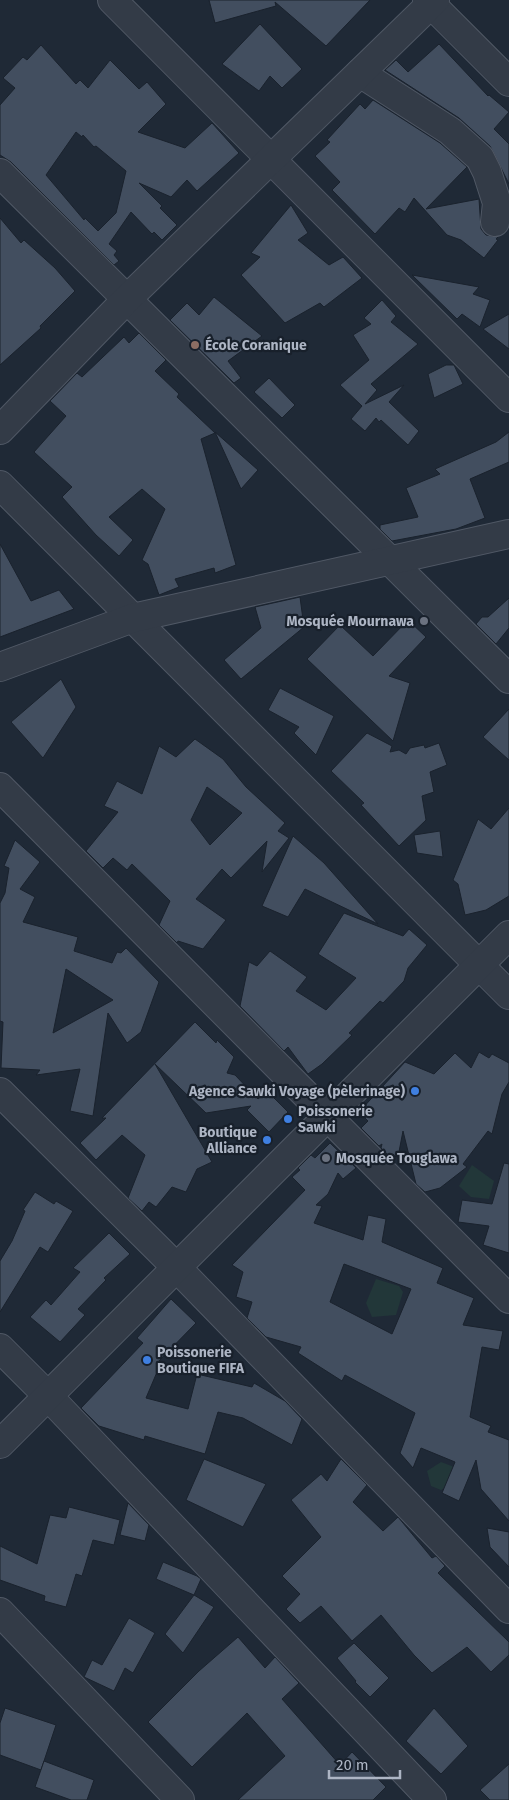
<svg xmlns="http://www.w3.org/2000/svg" width="509" height="1800" font-family="'Fira Sans',sans-serif">
  <rect width="100%" height="100%" fill="#1f2936"/>
  <g fill="#223739">
    <path d="M 472,1165 L 494,1181 L 489,1199 L 471,1197 L 459,1186 Z"/>
    <path d="M 376,1279 L 399,1286 L 403,1292 L 396,1315 L 372,1317 L 366,1303 Z"/>
    <path d="M 441,1462 L 457,1468 L 450,1485 L 441,1490 L 431,1486 L 427,1471 Z"/>
  </g>
  <g fill="#424e5f" stroke="#1a222d" fill-rule="evenodd">
    <path d="M 209,0 L 370,0 L 326,46 L 275,2 L 276,6 L 215,23 Z"/>
    <path d="M 260,24 L 302,69 L 282,88 L 270,76 L 259,91 L 222,64 Z"/>
    <path d="M 439,44 L 488,96 L 489,95 L 509,112 L 494,129 L 509,144 L 509,184 L 490,146 L 459,118 L 385,70 L 396,60 L 408,72 Z"/>
    <path d="M 41,45 L 76,84 L 80,80 L 88,88 L 110,60 L 139,89 L 147,82 L 166,104 L 138,132 L 185,148 L 212,123 L 239,153 L 197,191 L 187,180 L 171,197 L 139,183 L 162,206 L 160,208 L 177,225 L 162,240 L 154,232 L 152,234 L 131,212 L 109,244 L 117,251 L 114,255 L 119,261 L 114,265 L 11,162 L 0,155 L 0,105 L 15,88 L 3,78 L 23,57 L 27,60 ZM 76,132 L 82,137 L 83,135 L 94,147 L 96,146 L 126,171 L 116,213 L 98,231 L 85,218 L 84,220 L 46,175 Z"/>
    <path d="M 373,100 L 440,143 L 467,167 L 426,209 L 479,199 L 481,229 L 486,235 L 498,237 L 496,239 L 498,240 L 484,258 L 461,240 L 447,235 L 414,198 L 405,212 L 399,208 L 375,234 L 332,190 L 340,182 L 315,156 L 330,142 L 327,140 L 360,104 L 365,109 Z"/>
    <path d="M 291,205 L 308,233 L 298,240 L 329,265 L 343,257 L 362,278 L 324,307 L 320,303 L 285,323 L 241,275 L 260,257 L 251,253 Z"/>
    <path d="M 0,218 L 21,243 L 24,240 L 55,268 L 75,291 L 40,326 L 41,328 L 0,365 Z"/>
    <path d="M 412,275 L 479,287 L 473,294 L 490,300 L 480,327 L 462,314 L 457,319 Z"/>
    <path d="M 214,297 L 262,336 L 228,361 L 241,378 L 234,383 L 170,320 L 187,303 L 199,315 Z"/>
    <path d="M 382,300 L 396,316 L 391,322 L 418,344 L 371,384 L 377,390 L 365,404 L 404,385 L 389,402 L 419,431 L 408,445 L 381,420 L 379,422 L 376,418 L 365,431 L 351,419 L 362,406 L 340,385 L 369,360 L 353,335 L 371,324 L 364,318 Z"/>
    <path d="M 509,314 L 509,349 L 483,329 Z"/>
    <path d="M 139,333 L 166,360 L 155,371 L 179,394 L 177,397 L 215,433 L 201,439 L 236,565 L 215,573 L 214,568 L 175,579 L 179,587 L 159,595 L 148,564 L 142,560 L 165,509 L 142,489 L 109,517 L 133,540 L 119,556 L 96,535 L 62,497 L 72,487 L 34,452 L 66,416 L 50,401 L 77,373 L 82,377 L 124,337 L 129,343 Z"/>
    <path d="M 446,365 L 454,365 L 463,384 L 434,398 L 428,374 Z"/>
    <path d="M 269,378 L 295,405 L 282,418 L 254,392 Z"/>
    <path d="M 215,432 L 258,470 L 241,489 Z"/>
    <path d="M 509,432 L 509,462 L 470,479 L 485,518 L 456,529 L 392,541 L 380,529 L 380,525 L 418,517 L 406,488 L 440,474 L 435,469 L 496,442 Z"/>
    <path d="M 0,544 L 31,601 L 59,590 L 74,609 L 0,637 Z"/>
    <path d="M 300,597 L 304,627 L 241,679 L 224,660 L 261,628 L 255,607 Z"/>
    <path d="M 509,598 L 509,628 L 496,644 L 476,624 L 482,617 L 488,617 Z"/>
    <path d="M 408,620 L 426,637 L 389,676 L 410,683 L 393,741 L 307,659 L 340,625 L 373,656 Z"/>
    <path d="M 61,679 L 76,707 L 43,758 L 11,722 Z"/>
    <path d="M 280,688 L 334,716 L 316,755 L 294,733 L 299,727 L 268,710 Z"/>
    <path d="M 509,709 L 509,760 L 483,737 Z"/>
    <path d="M 367,733 L 392,746 L 390,752 L 399,750 L 406,754 L 410,748 L 424,745 L 425,748 L 439,743 L 447,765 L 430,772 L 434,792 L 422,796 L 426,820 L 399,846 L 361,805 L 364,803 L 331,771 Z"/>
    <path d="M 195,739 L 223,759 L 246,787 L 285,823 L 278,831 L 289,838 L 262,872 L 267,841 L 231,878 L 222,869 L 196,899 L 226,920 L 203,949 L 178,941 L 177,943 L 159,925 L 170,901 L 132,864 L 127,870 L 113,858 L 103,868 L 86,851 L 118,812 L 104,806 L 117,781 L 142,794 L 159,746 L 176,757 ZM 207,787 L 242,813 L 210,845 L 191,820 Z"/>
    <path d="M 509,808 L 509,896 L 486,910 L 465,915 L 458,884 L 453,880 L 478,819 L 491,829 Z"/>
    <path d="M 440,831 L 443,857 L 417,853 L 414,835 Z"/>
    <path d="M 293,836 L 324,863 L 378,924 L 305,889 L 288,917 L 262,906 Z"/>
    <path d="M 15,840 L 40,862 L 20,889 L 35,897 L 23,922 L 78,937 L 74,951 L 112,963 L 117,952 L 121,953 L 126,948 L 159,982 L 141,1032 L 127,1043 L 108,1013 L 93,1116 L 70,1111 L 80,1069 L 36,1075 L 40,1070 L 1,1068 L 3,1022 L 0,1021 L 0,903 L 5,893 L 9,868 L 4,866 ZM 66,969 L 113,1000 L 53,1033 Z"/>
    <path d="M 344,913 L 403,936 L 409,929 L 427,945 L 408,968 L 404,981 L 383,1003 L 380,1001 L 349,1033 L 352,1035 L 322,1064 L 308,1074 L 288,1047 L 284,1051 L 240,1006 L 249,962 L 257,966 L 270,951 L 307,977 L 296,991 L 326,1010 L 356,978 L 318,954 Z"/>
    <path d="M 195,1022 L 216,1043 L 217,1040 L 234,1057 L 227,1073 L 235,1075 L 258,1099 L 267,1091 L 288,1112 L 269,1132 L 247,1110 L 251,1106 L 206,1113 L 155,1064 L 212,1162 L 197,1169 L 186,1192 L 172,1187 L 156,1207 L 149,1202 L 142,1211 L 128,1198 L 145,1155 L 122,1135 L 96,1160 L 80,1143 L 106,1118 L 102,1118 Z"/>
    <path d="M 479,1052 L 489,1058 L 492,1054 L 509,1063 L 509,1082 L 502,1094 L 492,1134 L 488,1131 L 463,1164 L 467,1167 L 440,1188 L 425,1192 L 416,1184 L 403,1131 L 398,1157 L 388,1155 L 381,1148 L 382,1144 L 379,1146 L 361,1128 L 368,1121 L 359,1112 L 405,1062 L 434,1074 L 455,1053 L 471,1068 Z"/>
    <path d="M 330,1143 L 356,1168 L 343,1179 L 338,1173 L 328,1194 L 316,1205 L 322,1206 L 314,1223 L 363,1240 L 368,1215 L 386,1219 L 382,1242 L 443,1268 L 437,1283 L 474,1298 L 463,1325 L 503,1331 L 499,1350 L 482,1347 L 470,1417 L 491,1426 L 488,1432 L 509,1440 L 509,1521 L 481,1489 L 476,1460 L 459,1501 L 442,1493 L 455,1462 L 421,1448 L 413,1468 L 400,1453 L 415,1413 L 345,1375 L 342,1381 L 298,1353 L 301,1347 L 266,1337 L 247,1318 L 252,1302 L 236,1297 L 243,1272 L 232,1265 L 305,1190 L 292,1177 L 300,1170 L 298,1168 L 311,1155 L 315,1158 ZM 344,1264 L 411,1289 L 392,1334 L 330,1302 Z"/>
    <path d="M 504,1163 L 509,1164 L 509,1253 L 483,1245 L 489,1226 L 458,1222 L 462,1200 L 492,1204 Z"/>
    <path d="M 35,1192 L 54,1204 L 56,1201 L 73,1211 L 48,1252 L 40,1247 L 0,1312 L 0,1261 L 12,1241 L 25,1211 L 23,1210 Z"/>
    <path d="M 109,1233 L 130,1254 L 104,1278 L 106,1280 L 78,1309 L 85,1315 L 60,1342 L 30,1317 L 46,1300 L 51,1305 L 80,1272 L 73,1268 Z"/>
    <path d="M 171,1299 L 196,1323 L 156,1364 L 160,1365 L 146,1398 L 188,1409 L 197,1374 L 252,1387 L 254,1383 L 285,1401 L 302,1419 L 292,1445 L 243,1418 L 218,1412 L 205,1454 L 145,1436 L 144,1440 L 99,1426 L 81,1408 L 143,1343 L 137,1338 Z"/>
    <path d="M 204,1459 L 266,1484 L 243,1527 L 186,1500 Z"/>
    <path d="M 341,1459 L 367,1485 L 353,1502 L 383,1531 L 398,1517 L 432,1558 L 436,1556 L 445,1566 L 438,1573 L 509,1642 L 509,1655 L 491,1672 L 467,1647 L 432,1673 L 414,1655 L 381,1615 L 352,1641 L 321,1606 L 300,1623 L 286,1609 L 300,1594 L 282,1576 L 321,1537 L 291,1500 L 321,1474 L 327,1481 Z"/>
    <path d="M 128,1503 L 149,1525 L 145,1541 L 120,1535 Z"/>
    <path d="M 69,1507 L 120,1520 L 114,1545 L 93,1540 L 82,1576 L 76,1574 L 66,1607 L 44,1601 L 45,1596 L 0,1580 L 0,1546 L 37,1564 L 50,1515 L 66,1518 Z"/>
    <path d="M 487,1528 L 509,1532 L 509,1567 L 490,1547 Z"/>
    <path d="M 163,1562 L 197,1576 L 201,1579 L 194,1595 L 156,1579 Z"/>
    <path d="M 194,1595 L 214,1607 L 183,1653 L 165,1634 Z"/>
    <path d="M 129,1618 L 155,1633 L 133,1673 L 125,1668 L 114,1691 L 84,1677 L 92,1660 L 102,1665 Z"/>
    <path d="M 238,1637 L 265,1668 L 275,1657 L 299,1683 L 282,1699 L 340,1765 L 352,1752 L 386,1787 L 373,1800 L 238,1800 L 285,1756 L 247,1713 L 192,1767 L 148,1722 L 199,1671 Z"/>
    <path d="M 354,1643 L 389,1678 L 370,1697 L 355,1682 L 356,1681 L 337,1658 Z"/>
    <path d="M 5,1708 L 56,1725 L 41,1770 L 0,1755 L 0,1723 Z"/>
    <path d="M 434,1708 L 468,1746 L 441,1774 L 406,1741 Z"/>
    <path d="M 44,1761 L 94,1780 L 87,1800 L 71,1800 L 35,1787 Z"/>
    <path d="M 509,1764 L 509,1800 L 490,1800 L 480,1790 Z"/>
  </g>
  <g fill="none" stroke-linecap="round" stroke-linejoin="round">
    <g stroke="#505865" stroke-width="30">
      <g id="minor">
        <path d="M 112,0 L 509,398"/>
        <path d="M 427,0 L 509,82"/>
        <path d="M 360,73 L 450,131 L 480,158 L 487,172 L 497,203 L 495,222"/>
        <path d="M 0,173 L 509,679"/>
        <path d="M 0,430 L 127,299 L 435,0"/>
        <path d="M 0,485 L 509,995"/>
        <path d="M 0,667 L 133,618 L 509,534"/>
        <path d="M 0,787 L 509,1299"/>
        <path d="M 0,1092 L 177,1268 L 509,1609"/>
        <path d="M 0,1348 L 48,1396 L 432,1800"/>
        <path d="M 0,1444 L 509,935"/>
        <path d="M 0,1612 L 180,1800"/>
      </g>
    </g>
    <use href="#minor" stroke="#333b47" stroke-width="28"/>
  </g>
  <circle fill="#8d6e63" stroke="#18202b" stroke-width="2" cx="195" cy="345" r="5"/>
  <g fill="#6b7280" stroke="#18202b" stroke-width="2">
    <circle cx="424" cy="621" r="5"/>
    <circle cx="326" cy="1158" r="5"/>
  </g>
  <g fill="#3f7fe0" stroke="#18202b" stroke-width="2">
    <circle cx="415" cy="1091" r="5"/>
    <circle cx="288" cy="1119" r="5"/>
    <circle cx="267" cy="1140" r="5"/>
    <circle cx="147" cy="1360" r="5"/>
  </g>
  <g text-anchor="middle" dominant-baseline="central" stroke-width="4.5" stroke-linejoin="round" paint-order="stroke">
    <g font-size="14" font-weight="bold" fill="#adb5c4" stroke="#18202b" text-anchor="start">
      <text x="205" y="345">École Coranique</text>
      <text x="414" y="621" text-anchor="end">Mosquée Mournawa</text>
      <text x="405" y="1091" text-anchor="end">Agence Sawki Voyage (pèlerinage)</text>
      <text x="298" y="1111">Poissonerie<tspan x="298" dy="16">Sawki</tspan></text>
      <text x="257" y="1132" text-anchor="end">Boutique<tspan x="257" dy="16">Alliance</tspan></text>
      <text x="336" y="1158">Mosquée Touglawa</text>
      <text x="157" y="1352">Poissonerie<tspan x="157" dy="16">Boutique FIFA</tspan></text>
    </g>
  </g>
  <path d="M329 1770v8h71v-8" fill="none" stroke="#adb5c4" stroke-width="2.5"/>
  <text x="336" y="1770" font-size="15" fill="#adb5c4" stroke="#18202b" stroke-width="4" paint-order="stroke">20 m</text>
</svg>
